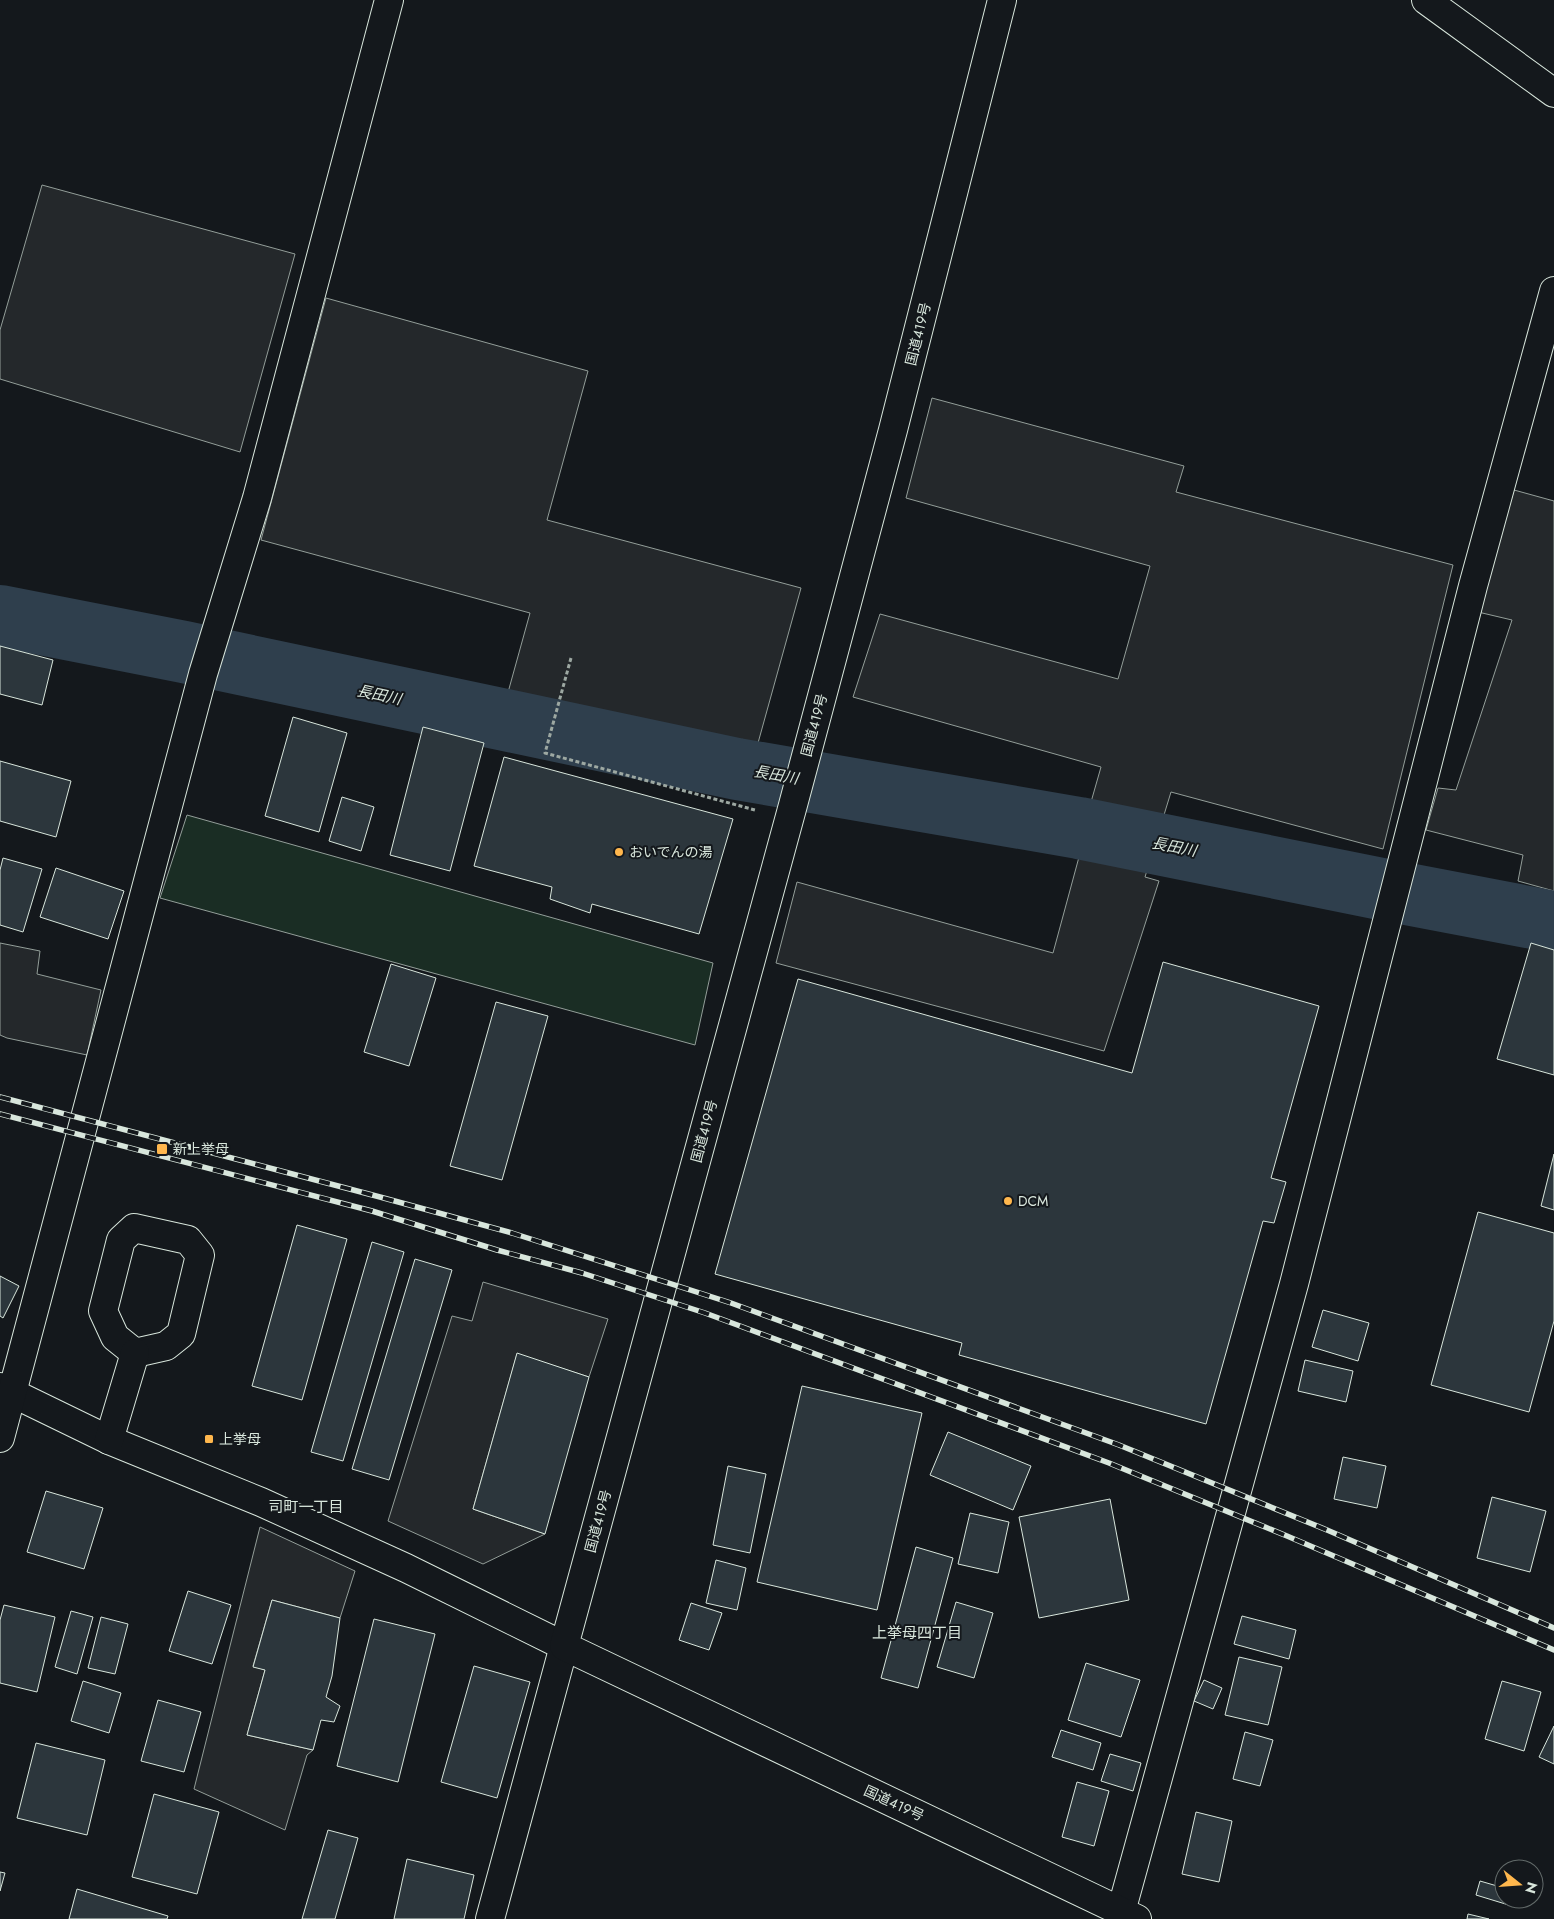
<svg xmlns="http://www.w3.org/2000/svg" width="1554" height="1919" font-family="Jost,'Noto Sans JP',sans-serif">
  <rect width="100%" height="100%" fill="#14181c"/>
  <path fill="#1a2d24" stroke="#939e99" d="M 187,815 L 713,963 L 695,1045 L 160,898 Z"/>
  <g fill="#24282b" stroke="#939e99">
    <path d="M 42,185 L 295,254 L 240,452 L 0,379 L 0,330 Z"/>
    <path d="M 326,298 L 588,371 L 547,520 L 801,588 L 753,761 L 507,696 L 530,613 L 261,540 Z"/>
    <path d="M 932,398 L 1184,466 L 1176,492 L 1453,565 L 1383,849 L 1171,792 L 1145,877 L 1159,881 L 1104,1051 L 776,963 L 797,882 L 1053,953 L 1079,857 L 1108,862 L 1121,816 L 1089,809 L 1101,767 L 853,697 L 880,614 L 1118,679 L 1150,566 L 906,498 Z"/>
    <path d="M 1514,490 L 1554,501 L 1554,891 L 1518,881 L 1523,855 L 1426,830 L 1438,788 L 1456,790 L 1512,620 L 1478,612 Z"/>
    <path d="M 0,943 L 40,951 L 37,974 L 101,990 L 87,1055 L 7,1038 L 0,1035 Z"/>
    <path d="M 483,1282 L 608,1319 L 589,1377 L 517,1354 L 473,1509 L 545,1534 L 483,1564 L 388,1521 L 452,1316 L 472,1321 Z"/>
    <path d="M 260,1527 L 355,1571 L 340,1618 L 272,1600 L 253,1666 L 265,1670 L 247,1735 L 313,1750 L 307,1755 L 285,1830 L 194,1789 Z"/>
  </g>
  <g fill="none" stroke-linecap="round" stroke-linejoin="round">
    <path stroke="#2f3f4d" stroke-width="62" d="M 0,616 L 184,652 L 737,769 L 1079,828 L 1381,889 L 1554,922"/>
  </g>
  <g fill="#2c363c" stroke="#d8e6dc">
    <path d="M 0,646 L 53,660 L 42,705 L 0,694 Z"/>
    <path d="M 293,717 L 347,733 L 319,832 L 265,816 Z"/>
    <path d="M 423,727 L 484,743 L 450,871 L 390,855 Z"/>
    <path d="M 504,757 L 733,819 L 699,934 L 592,904 L 590,913 L 550,899 L 552,887 L 474,866 Z"/>
    <path d="M 0,761 L 71,781 L 56,837 L 0,821 Z"/>
    <path d="M 342,797 L 374,807 L 361,851 L 329,841 Z"/>
    <path d="M 3,858 L 42,869 L 23,932 L 0,925 L 0,870 Z"/>
    <path d="M 56,868 L 124,891 L 108,939 L 40,917 Z"/>
    <path d="M 1531,943 L 1554,950 L 1554,1075 L 1497,1059 Z"/>
    <path d="M 1163,962 L 1319,1006 L 1271,1178 L 1286,1182 L 1274,1223 L 1263,1221 L 1206,1424 L 959,1355 L 962,1343 L 715,1274 L 798,979 L 1132,1073 Z"/>
    <path d="M 391,964 L 436,978 L 409,1066 L 364,1052 Z"/>
    <path d="M 496,1002 L 548,1016 L 502,1180 L 450,1166 Z"/>
    <path d="M 1554,1154 L 1554,1210 L 1541,1206 Z"/>
    <path d="M 1478,1212 L 1554,1233 L 1554,1321 L 1529,1412 L 1431,1385 Z"/>
    <path d="M 297,1225 L 347,1239 L 302,1400 L 252,1386 Z"/>
    <path d="M 372,1242 L 404,1252 L 343,1461 L 311,1452 Z"/>
    <path d="M 415,1259 L 452,1270 L 389,1480 L 352,1469 Z"/>
    <path d="M 0,1276 L 19,1286 L 3,1318 L 0,1316 Z"/>
    <path d="M 1323,1310 L 1369,1323 L 1358,1361 L 1312,1347 Z"/>
    <path d="M 517,1353 L 589,1377 L 545,1534 L 473,1509 Z"/>
    <path d="M 1305,1360 L 1353,1371 L 1346,1402 L 1298,1391 Z"/>
    <path d="M 802,1386 L 922,1413 L 877,1610 L 757,1582 Z"/>
    <path d="M 948,1432 L 1031,1466 L 1013,1510 L 930,1475 Z"/>
    <path d="M 1343,1457 L 1386,1466 L 1377,1508 L 1334,1499 Z"/>
    <path d="M 728,1466 L 766,1474 L 750,1553 L 713,1545 Z"/>
    <path d="M 46,1491 L 103,1508 L 84,1569 L 27,1552 Z"/>
    <path d="M 1492,1497 L 1546,1511 L 1530,1572 L 1477,1558 Z"/>
    <path d="M 1110,1499 L 1129,1600 L 1039,1618 L 1019,1517 Z"/>
    <path d="M 970,1513 L 1009,1522 L 998,1573 L 958,1564 Z"/>
    <path d="M 916,1547 L 953,1558 L 918,1688 L 881,1678 Z"/>
    <path d="M 716,1560 L 746,1568 L 737,1610 L 706,1603 Z"/>
    <path d="M 188,1591 L 231,1605 L 212,1664 L 169,1651 Z"/>
    <path d="M 272,1600 L 340,1618 L 332,1676 L 326,1697 L 340,1706 L 334,1722 L 321,1720 L 313,1750 L 247,1735 L 265,1670 L 253,1667 Z"/>
    <path d="M 956,1602 L 993,1613 L 974,1678 L 937,1667 Z"/>
    <path d="M 691,1603 L 722,1613 L 709,1650 L 679,1640 Z"/>
    <path d="M 4,1605 L 55,1617 L 37,1692 L 0,1683 L 0,1620 Z"/>
    <path d="M 71,1611 L 93,1617 L 77,1674 L 55,1667 Z"/>
    <path d="M 1242,1616 L 1296,1630 L 1289,1659 L 1234,1644 Z"/>
    <path d="M 101,1617 L 128,1624 L 115,1674 L 88,1668 Z"/>
    <path d="M 374,1619 L 435,1634 L 398,1782 L 337,1766 Z"/>
    <path d="M 1239,1657 L 1282,1667 L 1268,1725 L 1225,1715 Z"/>
    <path d="M 1086,1663 L 1140,1680 L 1121,1737 L 1068,1720 Z"/>
    <path d="M 474,1666 L 530,1682 L 497,1798 L 441,1782 Z"/>
    <path d="M 1204,1680 L 1222,1688 L 1213,1709 L 1194,1701 Z"/>
    <path d="M 83,1681 L 121,1693 L 109,1733 L 71,1721 Z"/>
    <path d="M 1502,1681 L 1541,1692 L 1524,1751 L 1485,1739 Z"/>
    <path d="M 158,1700 L 201,1712 L 184,1772 L 141,1761 Z"/>
    <path d="M 1554,1726 L 1554,1764 L 1539,1757 Z"/>
    <path d="M 1061,1730 L 1101,1743 L 1093,1770 L 1052,1757 Z"/>
    <path d="M 1245,1732 L 1273,1740 L 1260,1786 L 1233,1779 Z"/>
    <path d="M 36,1743 L 105,1760 L 87,1835 L 17,1818 Z"/>
    <path d="M 1110,1754 L 1141,1763 L 1133,1791 L 1101,1781 Z"/>
    <path d="M 1077,1782 L 1109,1791 L 1094,1846 L 1062,1837 Z"/>
    <path d="M 154,1794 L 219,1812 L 197,1894 L 132,1877 Z"/>
    <path d="M 1196,1812 L 1232,1821 L 1219,1882 L 1182,1874 Z"/>
    <path d="M 328,1830 L 358,1838 L 335,1919 L 302,1919 Z"/>
    <path d="M 407,1859 L 474,1875 L 464,1919 L 394,1919 Z"/>
    <path d="M 0,1872 L 5,1873 L 0,1891 Z"/>
    <path d="M 1480,1881 L 1504,1888 L 1504,1899 L 1514,1899 L 1512,1906 L 1476,1895 Z"/>
    <path d="M 77,1889 L 168,1916 L 167,1919 L 69,1919 Z"/>
    <path d="M 1468,1914 L 1489,1919 L 1467,1919 Z"/>
  </g>
  <g fill="none" stroke-linecap="round" stroke-linejoin="round">
    <g stroke="#d8e6dc" stroke-width="30">
      <g id="minor">
        <path d="M 1426,0 L 1554,93"/>
        <path d="M 134,1228 L 188,1240 L 200,1255 L 181,1334 L 166,1346 L 135,1353 L 115,1337 L 103,1311 L 121,1240 Z"/>
        <path d="M 0,1387 L 109,1440 L 261,1502 L 406,1568 L 564,1646 L 490,1919"/>
        <path d="M 0,1438 L 203,674 L 257,498 L 389,0"/>
        <path d="M 109,1440 L 135,1353"/>
        <path d="M 1119,1919 L 1294,1284 L 1473,586 L 1554,291"/>
      </g>
    </g>
    <g stroke="#d8e6dc" stroke-width="30">
      <path id="highway" d="M 1002,0 L 893,430 L 793,805 L 564,1646 L 1137,1919"/>
    </g>
    <path stroke="#9da8a2" stroke-width="3" stroke-dasharray="4 2.5" stroke-linecap="butt" d="M 571,658 L 545,753 L 755,810"/>
    <use href="#minor" stroke="#14181c" stroke-width="28"/>
    <use href="#highway" stroke="#14181c" stroke-width="28"/>
    <g stroke="#d8e6dc" stroke-width="5.5">
      <g id="rail">
        <path d="M 0,1097 L 380,1197 L 512,1233 L 731,1303 L 1119,1445 L 1327,1530 L 1554,1628"/>
        <path d="M 0,1114 L 372,1211 L 497,1250 L 582,1273 L 705,1313 L 1109,1463 L 1287,1536 L 1554,1650"/>
      </g>
    </g>
    <use href="#rail" stroke="#14181c" stroke-width="4" stroke-dasharray="11" stroke-linecap="butt"/>
  </g>
  <g fill="#ffb74d" stroke="#14181c" stroke-width="2">
    <circle cx="619" cy="852" r="5"/>
    <rect x="156" y="1143" width="12" height="12" rx="2.5"/>
    <circle cx="1008" cy="1201" r="5"/>
    <rect x="204" y="1434" width="10" height="10" rx="2.5"/>
  </g>
  <g text-anchor="middle" dominant-baseline="central" stroke-width="4" stroke-linejoin="round" paint-order="stroke">
    <g font-size="14" fill="#d8e6dc" stroke="#14181c">
      <text transform="translate(918 334) rotate(-76)">国道419号</text>
      <text transform="translate(814 725) rotate(-75)">国道419号</text>
      <text transform="translate(704 1131) rotate(-75)">国道419号</text>
      <text transform="translate(598 1521) rotate(-75)">国道419号</text>
      <text transform="translate(894 1803) rotate(25)">国道419号</text>
    </g>
    <g font-size="14" fill="#d8e6dc" stroke="#14181c" text-anchor="start">
      <text x="629" y="852">おいでんの湯</text>
      <text x="173" y="1149">新上挙母</text>
      <text x="1018" y="1201">DCM</text>
      <text x="219" y="1439">上挙母</text>
    </g>
    <g font-size="15" font-style="italic" fill="#d8e6dc" stroke="#14181c">
      <text transform="translate(379 695) rotate(12)">長田川</text>
      <text transform="translate(776 775) rotate(10)">長田川</text>
      <text transform="translate(1174 847) rotate(11)">長田川</text>
    </g>
    <g font-size="15" fill="#d8e6dc" stroke="#14181c">
      <text x="306" y="1507">司町一丁目</text>
      <text x="917" y="1633">上挙母四丁目</text>
    </g>
  </g>
  <g transform="translate(1519 1884) rotate(107)"><circle r="24" fill="#14181c" stroke="#626a69"/>
  <path d="M0-4L9 19L0 12L-9 19Z" fill="#ffb74d"/>
  <text y="-8" font-size="14" font-weight="bold" text-anchor="middle" fill="#d8e6dc">N</text>
  </g>
</svg>
